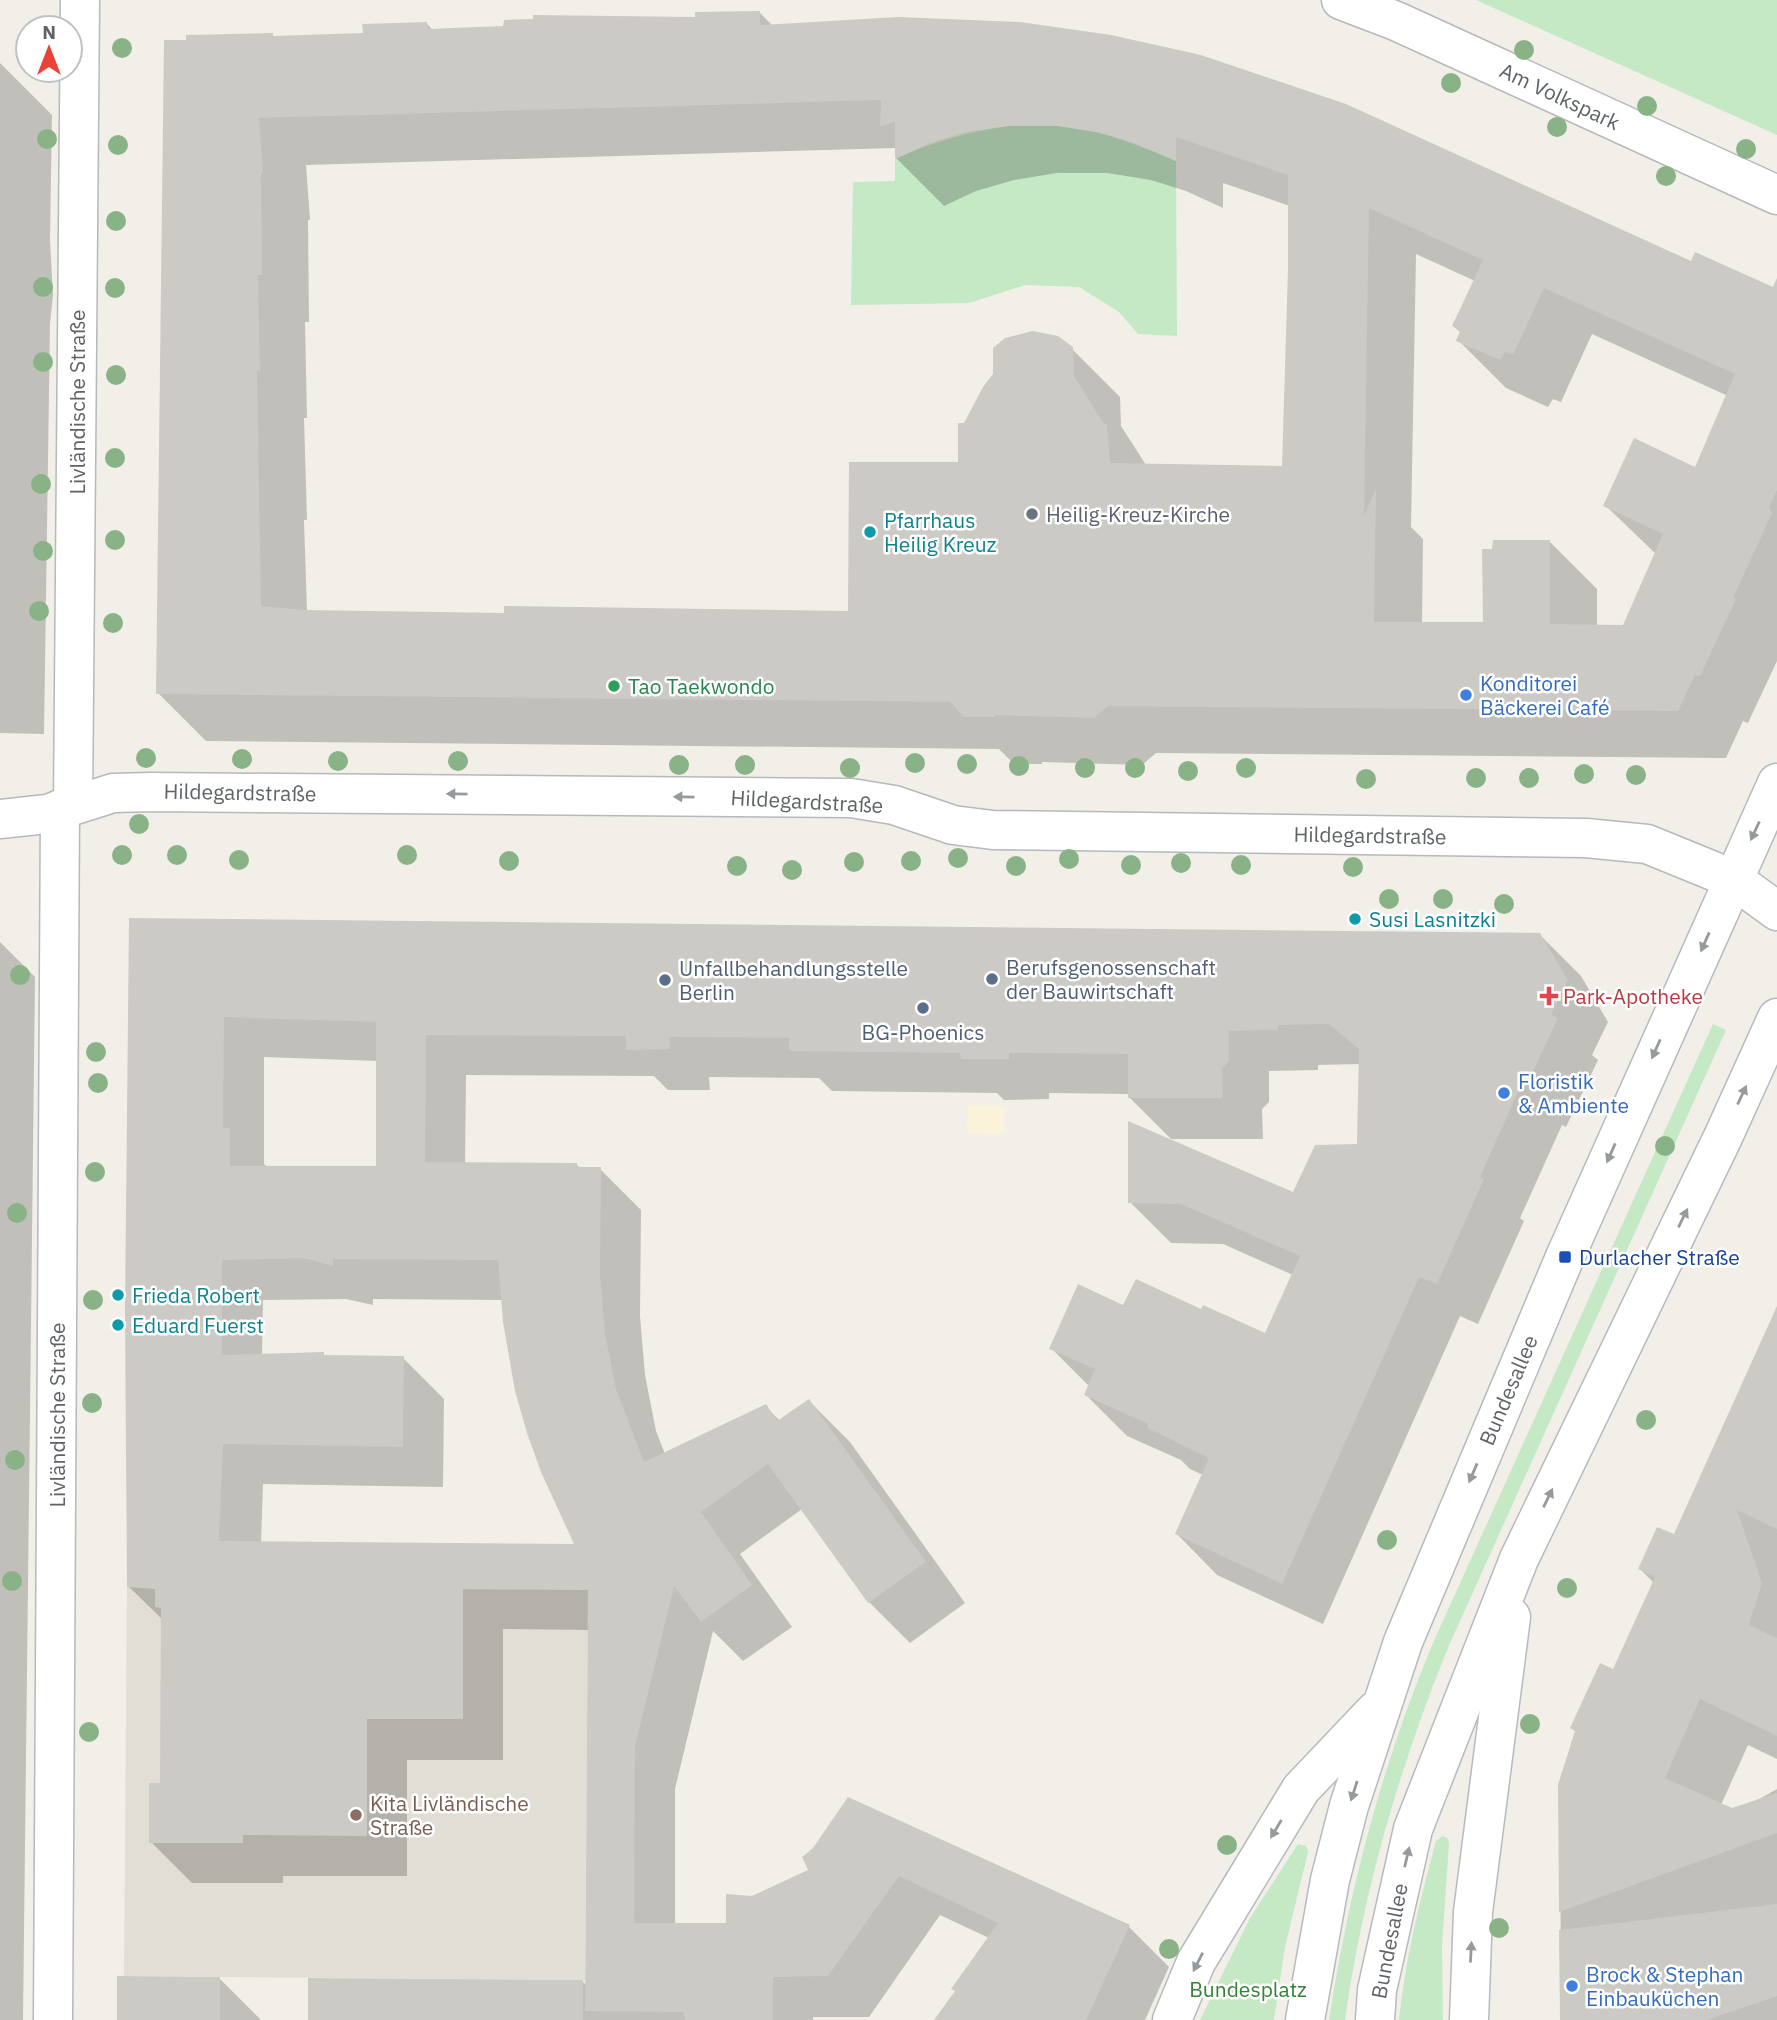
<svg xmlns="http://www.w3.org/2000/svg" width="1777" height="2020" font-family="'IBM Plex Sans',sans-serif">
  <rect width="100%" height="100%" fill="#f1efe8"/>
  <path fill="#e1ded6" d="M 127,1587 L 588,1590 L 585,1980 L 124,1976 Z"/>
  <g fill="#c5e8c5">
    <path d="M 1476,0 L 1777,0 L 1777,135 Z"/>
    <path d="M 1008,126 C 1024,126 1041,125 1057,126 C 1099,129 1138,145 1176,161 L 1177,336 L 1138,334 L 1119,312 L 1079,287 L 1025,285 L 969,303 L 851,305 L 853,182 L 895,181 L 895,159 C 932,142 967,132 1008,126 Z"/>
    <path d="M 1713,1024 L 1726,1030 L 1447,1650 C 1399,1769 1363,1892 1345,2020 L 1329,2020 C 1349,1890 1382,1764 1433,1643 Z"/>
    <path d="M 1443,1836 L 1448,1839 L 1449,1844 L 1442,1946 L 1443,2020 L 1399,2020 C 1405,1960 1420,1900 1436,1841 Z"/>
    <path d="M 1298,1844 L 1306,1846 L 1308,1852 L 1285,1947 L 1274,2020 L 1200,2020 L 1250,1918 Z"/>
  </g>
  <path fill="#fbf3d9" d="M 968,1105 L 1004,1106 L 1004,1134 L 967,1133 Z"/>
  <g fill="#0003" fill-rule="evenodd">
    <path d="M 760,13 L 773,26 L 1692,263 L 1777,295 L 1777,661 L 1748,723 L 1743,721 L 1726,758 L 1156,753 L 1142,765 L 1042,762 L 1042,764 L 1014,764 L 999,749 L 206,741 L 158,693 L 272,35 L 275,38 L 364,35 L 427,24 L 433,30 L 697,19 ZM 896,148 L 896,158 L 944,206 L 976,191 L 1014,180 L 1057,173 L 1107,173 L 1151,180 L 1186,191 L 1223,208 L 1223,183 L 1290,206 L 1284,468 L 1146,465 L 1121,426 L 1120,397 L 1072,349 L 965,424 L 960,463 L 849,613 L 506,614 L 307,612 L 304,520 L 307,520 L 304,418 L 307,418 L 305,322 L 309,322 L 308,220 L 310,220 L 306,165 ZM 1416,254 L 1475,281 L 1454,326 L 1461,333 L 1458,340 L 1506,388 L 1548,407 L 1553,399 L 1561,402 L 1592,334 L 1728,396 L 1696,469 L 1605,505 L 1656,554 L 1624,627 L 1597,626 L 1597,589 L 1549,541 L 1485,624 L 1422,624 L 1423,539 L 1411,527 Z"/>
    <path d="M 0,63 L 52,115 L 50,240 L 53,295 L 50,324 L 44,734 L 0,733 Z"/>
    <path d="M 130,920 L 1539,934 L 1581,976 L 1608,1022 L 1592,1055 L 1598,1060 L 1566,1127 L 1562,1125 L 1520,1218 L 1524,1221 L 1478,1324 L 1460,1316 L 1323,1624 L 1217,1575 L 1177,1534 L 1203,1475 L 1190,1469 L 1181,1460 L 1127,1436 L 1086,1395 L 1090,1387 L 1051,1348 L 1124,1307 L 1202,1311 L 1266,1336 L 1293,1275 L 1223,1244 L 1171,1243 L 1130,1202 L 1294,1194 L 1359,1146 L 1360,1064 L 1318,1065 L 1318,1070 L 1269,1071 L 1269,1102 L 1262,1109 L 1263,1139 L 1171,1139 L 1130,1098 L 1130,1094 L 1049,1093 L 1049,1099 L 1004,1100 L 997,1093 L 832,1091 L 819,1078 L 709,1077 L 710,1090 L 668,1090 L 654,1076 L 466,1075 L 465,1164 L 577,1165 L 581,1169 L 600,1169 L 641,1210 L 640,1316 L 645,1375 L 656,1431 L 665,1454 L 765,1406 L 780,1421 L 809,1401 L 850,1442 L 965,1603 L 910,1643 L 869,1602 L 802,1509 L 740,1554 L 792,1627 L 743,1661 L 713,1631 L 675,1789 L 675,1925 L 728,1925 L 752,1898 L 810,1871 L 814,1849 L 1128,1926 L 1169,1967 L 1145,2020 L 945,2020 L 989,1938 L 940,1915 L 869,2017 L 813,2017 L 813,2020 L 310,2020 L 582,1981 L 587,1986 L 589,1630 L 503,1629 L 503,1760 L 407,1760 L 407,1876 L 283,1876 L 283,1883 L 192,1883 L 151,1842 L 162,1785 L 163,1620 L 128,1586 ZM 264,1057 L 378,1061 L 378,1167 L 267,1167 L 264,1164 ZM 346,1299 L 373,1305 L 373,1299 L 503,1300 L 576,1546 L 261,1543 L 263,1484 L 443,1487 L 444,1399 L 403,1358 L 325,1356 L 323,1354 L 262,1356 L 263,1300 Z"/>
    <path d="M 0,942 L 35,977 L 23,2020 L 0,2020 Z"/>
    <path d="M 1777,1311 L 1777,1759 L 1748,1745 L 1721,1805 L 1732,1810 L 1754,1802 L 1777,1789 L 1777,2020 L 1561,2020 L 1560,1785 L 1576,1732 L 1572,1728 L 1614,1671 L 1654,1583 L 1640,1569 L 1675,1537 Z"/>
    <path d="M 220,1979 L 261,2020 L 119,2020 Z"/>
  </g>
  <g fill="#cccac5" fill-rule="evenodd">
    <path d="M 760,11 L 760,25 L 898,17 L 1020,22 L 1111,35 L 1201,55 L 1346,104 L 1691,261 L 1695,252 L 1773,287 L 1777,278 L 1777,490 L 1769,507 L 1772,513 L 1733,598 L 1736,599 L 1700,676 L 1695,675 L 1678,711 L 1108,706 L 1094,718 L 995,715 L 995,717 L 964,717 L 950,702 L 156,694 L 164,40 L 186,40 L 186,35 L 273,33 L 273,36 L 363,33 L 362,24 L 427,22 L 428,29 L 503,26 L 504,20 L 533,19 L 533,15 L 695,17 L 695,12 ZM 881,100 L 880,127 L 895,121 L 895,159 L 928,144 L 965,132 L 1008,126 L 1058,126 L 1102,133 L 1137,144 L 1176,161 L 1176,137 L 1288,175 L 1288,268 L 1282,466 L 1110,463 L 1107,424 L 1104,424 L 1074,376 L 1073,347 L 1058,336 L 1033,331 L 1005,338 L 993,348 L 993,374 L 983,387 L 964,423 L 958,423 L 958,462 L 849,462 L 848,611 L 504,606 L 504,613 L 304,610 L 261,606 L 257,371 L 260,371 L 258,275 L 262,275 L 261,173 L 263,173 L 259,118 ZM 1369,208 L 1483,260 L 1452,326 L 1460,331 L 1456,341 L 1500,360 L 1505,352 L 1513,355 L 1544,288 L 1735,374 L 1695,467 L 1634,438 L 1603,506 L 1663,534 L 1623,625 L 1550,624 L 1550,540 L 1493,540 L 1492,549 L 1482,549 L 1483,622 L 1374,622 L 1376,489 L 1364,516 Z"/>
    <path d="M 129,918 L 1540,933 L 1568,980 L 1551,1015 L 1558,1018 L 1525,1088 L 1521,1085 L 1480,1177 L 1484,1179 L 1437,1284 L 1419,1277 L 1282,1584 L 1175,1534 L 1209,1458 L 1147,1428 L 1148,1424 L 1084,1395 L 1095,1369 L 1049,1349 L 1078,1284 L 1123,1305 L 1136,1279 L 1201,1309 L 1203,1305 L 1265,1333 L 1300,1256 L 1181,1204 L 1128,1203 L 1128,1121 L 1293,1192 L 1315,1145 L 1357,1144 L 1359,1049 L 1329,1024 L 1278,1025 L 1278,1030 L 1229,1031 L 1229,1061 L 1222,1068 L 1223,1098 L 1128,1098 L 1128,1054 L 1009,1053 L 1009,1059 L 961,1059 L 960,1053 L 789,1051 L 789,1038 L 669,1037 L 670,1049 L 626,1050 L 626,1036 L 426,1035 L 425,1162 L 577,1163 L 577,1167 L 601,1167 L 600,1274 L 605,1333 L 616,1389 L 644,1462 L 766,1404 L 777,1421 L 809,1399 L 926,1562 L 868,1603 L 768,1464 L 701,1512 L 752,1585 L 701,1622 L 674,1586 L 635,1747 L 634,1923 L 726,1923 L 726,1894 L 752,1896 L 808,1870 L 802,1857 L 813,1848 L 848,1797 L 1130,1925 L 1086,2020 L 934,2020 L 955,1991 L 951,1989 L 998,1923 L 899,1876 L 828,1976 L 773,1977 L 773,2020 L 685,2020 L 683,2012 L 585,2011 L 588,1590 L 463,1589 L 463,1719 L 367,1719 L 367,1836 L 243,1835 L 243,1843 L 149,1843 L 149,1783 L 160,1783 L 161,1608 L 155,1607 L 155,1589 L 127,1587 L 125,1311 ZM 224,1017 L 376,1022 L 376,1166 L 230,1166 L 230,1128 L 223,1128 ZM 304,1258 L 333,1266 L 333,1259 L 498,1260 L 503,1322 L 515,1391 L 527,1433 L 541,1472 L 574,1544 L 219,1541 L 223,1444 L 403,1447 L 404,1356 L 324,1355 L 324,1352 L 222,1355 L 222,1260 Z"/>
    <path d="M 1777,1306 L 1777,1529 L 1737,1510 L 1762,1583 L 1749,1625 L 1777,1638 L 1777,1736 L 1700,1699 L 1665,1778 L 1732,1808 L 1777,1793 L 1777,1833 L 1559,1912 L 1558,1785 L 1575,1731 L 1570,1728 L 1600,1663 L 1613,1669 L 1655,1577 L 1638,1569 L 1657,1527 L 1674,1534 Z"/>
    <path d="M 1777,1904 L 1777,1996 L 1707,2020 L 1560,2020 L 1559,1930 Z"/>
    <path d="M 117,1976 L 220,1977 L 220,2020 L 117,2020 Z"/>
    <path d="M 308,1978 L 583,1980 L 583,2020 L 308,2020 Z"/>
  </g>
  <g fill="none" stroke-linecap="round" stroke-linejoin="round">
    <g stroke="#b5b8bc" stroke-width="41">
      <g id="street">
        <path d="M 1341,0 L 1396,21 L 1777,195"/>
        <path d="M 73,805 L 80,0"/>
        <path d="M 0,819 L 47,814 L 113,793 L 152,792 L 851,798 L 894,805 L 953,825 L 993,830 L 1586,838 L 1647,844 L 1733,879 L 1777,911"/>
        <path d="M 53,2020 L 60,809"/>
      </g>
    </g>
    <g stroke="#b6babf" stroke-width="41">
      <g id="secondary">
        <path d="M 1172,2020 L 1196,1962 L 1301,1789 L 1375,1711"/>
        <path d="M 1305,2020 L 1330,1880 L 1349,1806 L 1403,1642 L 1565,1257 L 1777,783"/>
        <path d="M 1375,2020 L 1377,1990 L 1413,1829 L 1519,1559 L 1723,1137 L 1777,1018"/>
        <path d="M 1469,2020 L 1473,1912 L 1511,1617"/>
      </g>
    </g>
    <use href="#street" stroke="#fff" stroke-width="38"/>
    <use href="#secondary" stroke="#fff" stroke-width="38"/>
  </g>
  <g fill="#89b387">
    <circle cx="122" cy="48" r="10"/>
    <circle cx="1524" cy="50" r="10"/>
    <circle cx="1451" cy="83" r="10"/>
    <circle cx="1647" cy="106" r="10"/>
    <circle cx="1557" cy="127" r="10"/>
    <circle cx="47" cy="139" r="10"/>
    <circle cx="118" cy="145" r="10"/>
    <circle cx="1746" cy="149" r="10"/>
    <circle cx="1666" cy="176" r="10"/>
    <circle cx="116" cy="221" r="10"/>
    <circle cx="43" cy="287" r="10"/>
    <circle cx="115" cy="288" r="10"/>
    <circle cx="43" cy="362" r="10"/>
    <circle cx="116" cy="375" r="10"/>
    <circle cx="115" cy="458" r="10"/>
    <circle cx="41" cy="484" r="10"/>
    <circle cx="115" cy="540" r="10"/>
    <circle cx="43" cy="551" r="10"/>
    <circle cx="39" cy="611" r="10"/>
    <circle cx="113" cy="623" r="10"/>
    <circle cx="146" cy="758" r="10"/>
    <circle cx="242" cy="759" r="10"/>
    <circle cx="338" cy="761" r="10"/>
    <circle cx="458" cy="761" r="10"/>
    <circle cx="915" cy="763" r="10"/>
    <circle cx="967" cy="764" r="10"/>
    <circle cx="679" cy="765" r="10"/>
    <circle cx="745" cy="765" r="10"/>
    <circle cx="1019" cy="766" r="10"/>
    <circle cx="850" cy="768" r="10"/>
    <circle cx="1085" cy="768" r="10"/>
    <circle cx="1135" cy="768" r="10"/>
    <circle cx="1246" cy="768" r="10"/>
    <circle cx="1188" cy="771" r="10"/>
    <circle cx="1584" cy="774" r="10"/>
    <circle cx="1636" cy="775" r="10"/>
    <circle cx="1476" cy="778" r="10"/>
    <circle cx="1529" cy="778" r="10"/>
    <circle cx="1366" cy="779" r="10"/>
    <circle cx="139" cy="824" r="10"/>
    <circle cx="122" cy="855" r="10"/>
    <circle cx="177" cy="855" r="10"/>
    <circle cx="407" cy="855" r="10"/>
    <circle cx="958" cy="858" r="10"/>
    <circle cx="1069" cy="859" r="10"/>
    <circle cx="239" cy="860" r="10"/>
    <circle cx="509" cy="861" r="10"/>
    <circle cx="911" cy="861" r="10"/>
    <circle cx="854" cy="862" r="10"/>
    <circle cx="1181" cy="863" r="10"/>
    <circle cx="1131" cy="865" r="10"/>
    <circle cx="1241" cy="865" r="10"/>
    <circle cx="737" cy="866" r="10"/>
    <circle cx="1016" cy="866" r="10"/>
    <circle cx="1353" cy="867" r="10"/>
    <circle cx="792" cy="870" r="10"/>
    <circle cx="1389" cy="899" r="10"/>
    <circle cx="1443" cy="899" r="10"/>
    <circle cx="1504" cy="904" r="10"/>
    <circle cx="20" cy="975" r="10"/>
    <circle cx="96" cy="1052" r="10"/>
    <circle cx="98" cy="1083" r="10"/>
    <circle cx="1665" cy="1146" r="10"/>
    <circle cx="95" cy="1172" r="10"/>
    <circle cx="17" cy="1213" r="10"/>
    <circle cx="93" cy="1300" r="10"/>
    <circle cx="92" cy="1403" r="10"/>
    <circle cx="1646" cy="1420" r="10"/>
    <circle cx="15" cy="1460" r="10"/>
    <circle cx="1387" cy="1540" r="10"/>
    <circle cx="12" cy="1581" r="10"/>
    <circle cx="1567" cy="1588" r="10"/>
    <circle cx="1530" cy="1724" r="10"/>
    <circle cx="89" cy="1732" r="10"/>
    <circle cx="1227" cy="1845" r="10"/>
    <circle cx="1499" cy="1928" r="10"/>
    <circle cx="1169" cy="1949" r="10"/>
  </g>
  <defs><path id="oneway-solid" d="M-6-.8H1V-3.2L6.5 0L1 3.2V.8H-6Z" transform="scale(1.75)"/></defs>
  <g fill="#979a9d">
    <use href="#oneway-solid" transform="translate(457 794) rotate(-179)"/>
    <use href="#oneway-solid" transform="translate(684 797) rotate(-179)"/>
    <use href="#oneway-solid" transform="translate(1755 831) rotate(115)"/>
    <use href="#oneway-solid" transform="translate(1705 942) rotate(114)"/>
    <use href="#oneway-solid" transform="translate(1656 1049) rotate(114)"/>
    <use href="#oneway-solid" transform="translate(1742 1095) rotate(-65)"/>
    <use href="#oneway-solid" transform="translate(1611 1153) rotate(114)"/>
    <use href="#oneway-solid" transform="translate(1683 1218) rotate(-64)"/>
    <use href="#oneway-solid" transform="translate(1473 1473) rotate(113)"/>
    <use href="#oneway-solid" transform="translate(1548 1498) rotate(-64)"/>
    <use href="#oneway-solid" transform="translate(1354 1791) rotate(108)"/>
    <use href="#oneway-solid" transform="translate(1276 1829) rotate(121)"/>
    <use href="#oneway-solid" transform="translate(1407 1857) rotate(-77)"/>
    <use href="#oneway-solid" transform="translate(1471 1952) rotate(-87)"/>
    <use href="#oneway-solid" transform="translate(1198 1962) rotate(117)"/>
  </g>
  <circle fill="#6b7280" stroke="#fff" stroke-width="2.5" cx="1032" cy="514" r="7"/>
  <g fill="#0f9aa8" stroke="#fff" stroke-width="2.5">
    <circle cx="870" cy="532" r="7"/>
    <circle cx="1355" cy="919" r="7"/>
    <circle cx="118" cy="1295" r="7"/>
    <circle cx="118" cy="1325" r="7"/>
  </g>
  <circle fill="#2e9e5b" stroke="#fff" stroke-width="2.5" cx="614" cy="686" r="7"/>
  <g fill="#3f7fe0" stroke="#fff" stroke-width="2.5">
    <circle cx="1466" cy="695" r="7"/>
    <circle cx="1504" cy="1093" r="7"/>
    <circle cx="1572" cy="1986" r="7"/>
  </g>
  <g fill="#5c6f8a" stroke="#fff" stroke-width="2.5">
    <circle cx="992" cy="979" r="7"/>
    <circle cx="665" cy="980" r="7"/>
    <circle cx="923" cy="1008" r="7"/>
  </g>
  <path fill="#e0444e" stroke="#fff" stroke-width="2.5" d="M1545.5 985.5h7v7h7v7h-7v7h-7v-7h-7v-7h7z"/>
  <rect fill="#1a4fb4" stroke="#fff" stroke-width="2.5" x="1558" y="1250" width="14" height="14" rx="3.5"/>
  <circle fill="#8d6e63" stroke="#fff" stroke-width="2.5" cx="356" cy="1815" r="7"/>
  <g text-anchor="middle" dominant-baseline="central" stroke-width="5" stroke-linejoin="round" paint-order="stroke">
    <g font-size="21" fill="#5f6368" stroke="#fff">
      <text transform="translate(1560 96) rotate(25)">Am Volkspark</text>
      <text transform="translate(77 402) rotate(-90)">Livländische Straße</text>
      <text transform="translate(240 792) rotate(1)">Hildegardstraße</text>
      <text transform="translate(807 801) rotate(3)">Hildegardstraße</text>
      <text transform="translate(1370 835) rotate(1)">Hildegardstraße</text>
      <text transform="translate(1508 1390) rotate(-67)">Bundesallee</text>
      <text transform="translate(57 1415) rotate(-90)">Livländische Straße</text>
      <text transform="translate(1389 1941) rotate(-79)">Bundesallee</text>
    </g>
    <g font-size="21" fill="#5b616d" stroke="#fff" text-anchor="start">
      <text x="1046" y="514">Heilig-Kreuz-Kirche</text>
    </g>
    <g font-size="21" fill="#0d838f" stroke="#fff" text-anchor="start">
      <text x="884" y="520">Pfarrhaus<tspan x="884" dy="24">Heilig Kreuz</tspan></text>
      <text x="1369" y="919">Susi Lasnitzki</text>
      <text x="132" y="1295">Frieda Robert</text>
      <text x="132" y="1325">Eduard Fuerst</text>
    </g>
    <g font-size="21" fill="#366cbe" stroke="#fff" text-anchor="start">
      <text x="1480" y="683">Konditorei<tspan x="1480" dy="24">Bäckerei Café</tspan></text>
      <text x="1518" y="1081">Floristik<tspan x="1518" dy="24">&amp; Ambiente</tspan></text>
      <text x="1586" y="1974">Brock &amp; Stephan<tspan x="1586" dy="24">Einbauküchen</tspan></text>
    </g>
    <g font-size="21" fill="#27864d" stroke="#fff" text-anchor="start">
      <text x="628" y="686">Tao Taekwondo</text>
    </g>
    <g font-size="21" fill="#4e5e75" stroke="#fff" text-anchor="start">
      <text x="1006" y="967">Berufsgenossenschaft<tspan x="1006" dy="24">der Bauwirtschaft</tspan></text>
      <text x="679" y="968">Unfallbehandlungsstelle<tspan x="679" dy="24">Berlin</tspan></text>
      <text x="923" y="1032" text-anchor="middle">BG-Phoenics</text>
    </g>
    <g font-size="21" fill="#be3a42" stroke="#fff" text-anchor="start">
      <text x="1563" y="996">Park-Apotheke</text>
    </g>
    <g font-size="21" fill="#164399" stroke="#fff" text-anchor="start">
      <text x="1579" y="1257">Durlacher Straße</text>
    </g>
    <g font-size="21" fill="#785e54" stroke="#fff" text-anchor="start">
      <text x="370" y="1803">Kita Livländische<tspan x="370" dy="24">Straße</tspan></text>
    </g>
    <g font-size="21" fill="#348238" stroke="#fff">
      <text x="1248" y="1989">Bundesplatz</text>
    </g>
  </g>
  <g transform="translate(49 49)"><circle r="33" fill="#ffffff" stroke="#bfc1c3" stroke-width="2"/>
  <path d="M0-5L12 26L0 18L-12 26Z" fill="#ea4335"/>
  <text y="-10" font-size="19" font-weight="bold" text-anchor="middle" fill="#5f6368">N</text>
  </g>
</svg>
